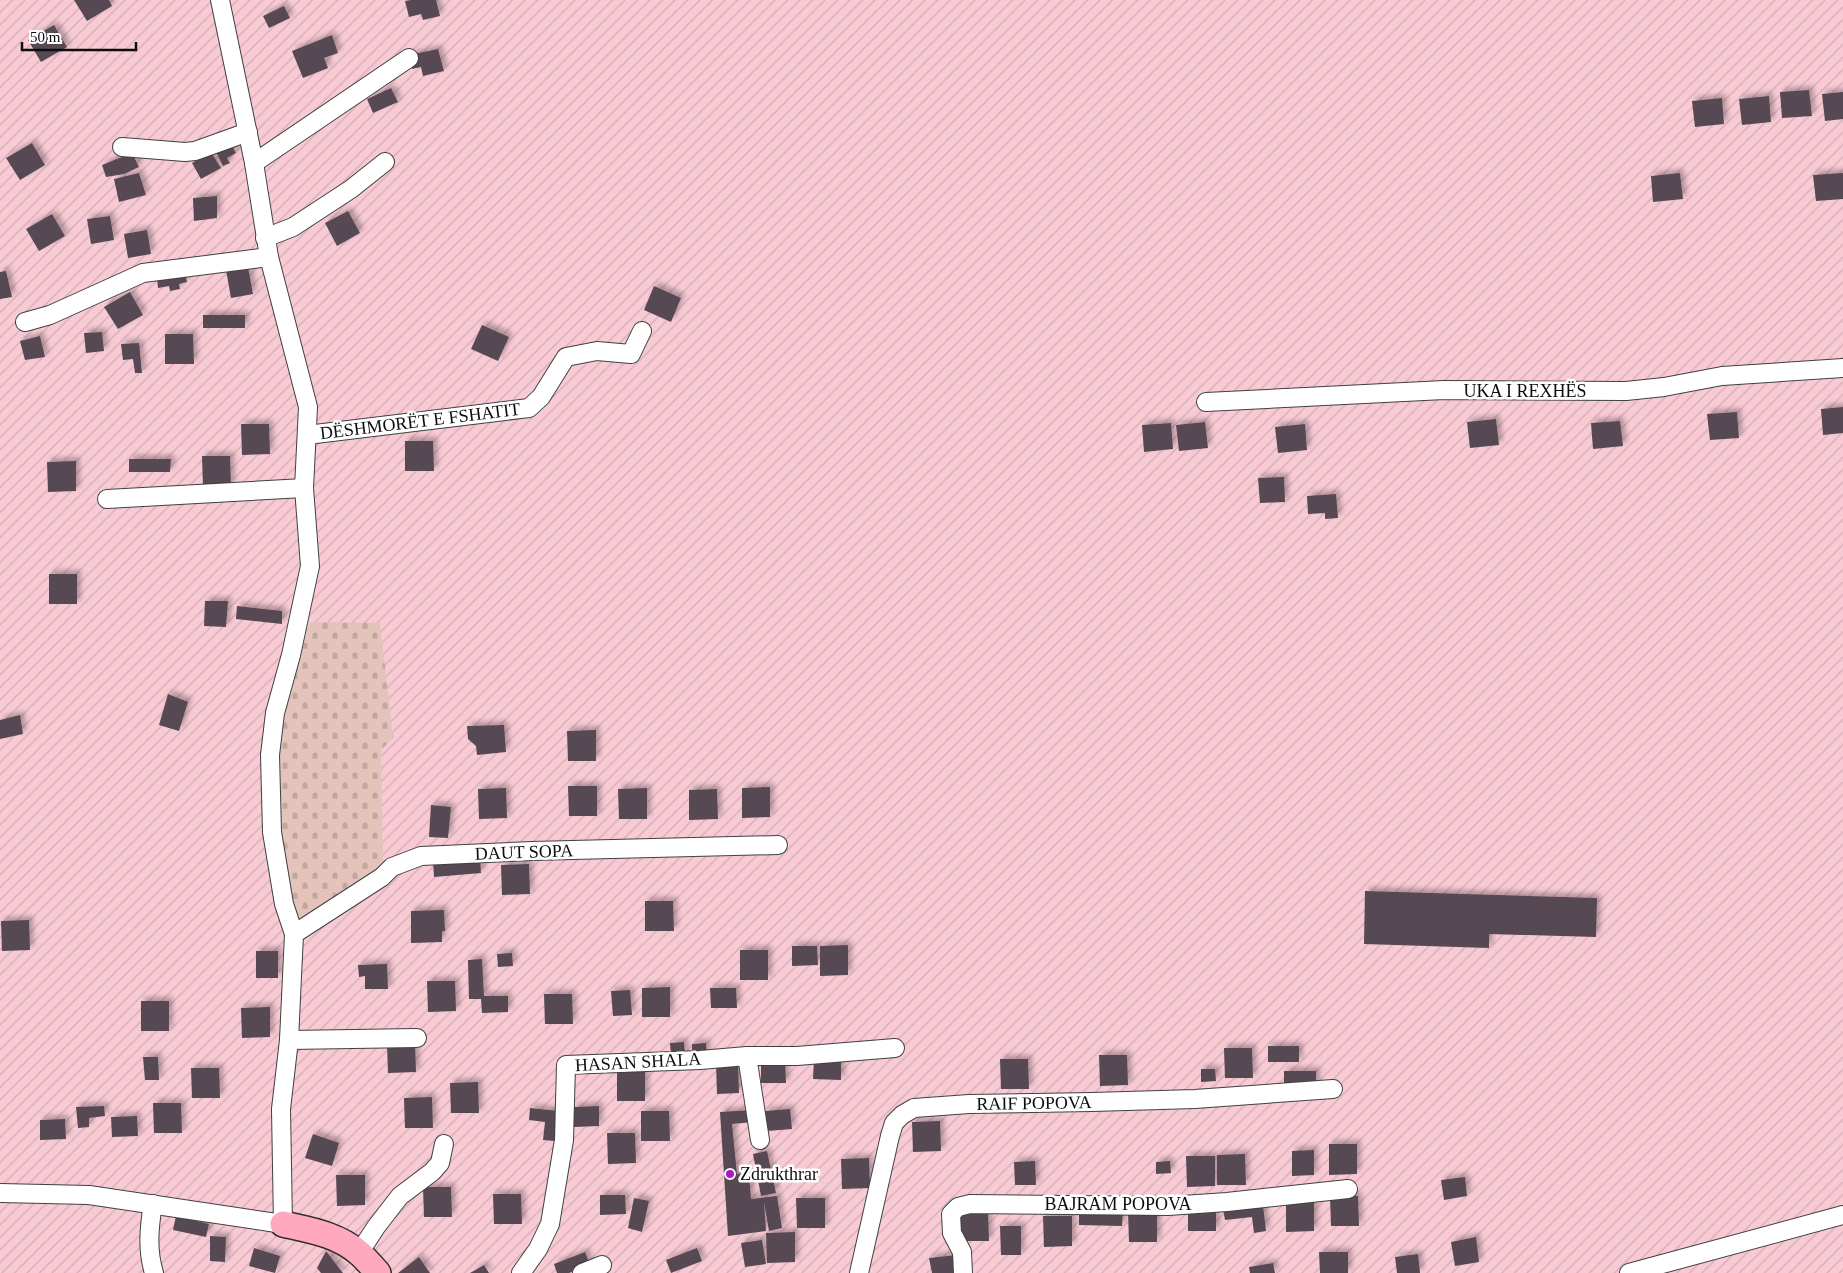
<svg xmlns="http://www.w3.org/2000/svg" width="1843" height="1273" font-family="Georgia,serif">
  <defs>
    <pattern id="farmland-furrows" width="10" height="10" patternUnits="userSpaceOnUse" patternTransform="scale(1.25)"><rect width="10" height="10" fill="#f8cad4"/><path d="M-1 1l2-2M0 10L10 0M9 11l2-2" fill="none" stroke="#d3acb5"/></pattern>
    <pattern id="cemetery-stones" width="16" height="16" patternUnits="userSpaceOnUse" patternTransform="scale(1.25)"><rect width="16" height="16" fill="#e4c3bb"/><path d="M2 7V4a2 2 0 0 1 4 0v3zM10 15v-3a2 2 0 0 1 4 0v3z" fill="#c2a6a0"/></pattern>
    <filter id="shadow"><feDropShadow dx="4" dy="-4" stdDeviation="2.5" flood-color="#0004"/></filter>
  </defs>
  <rect width="100%" height="100%" fill="#ffedf3"/>
  <rect fill="url(#farmland-furrows)" x="0" y="0" width="1843" height="1273"/>
  <path fill="url(#cemetery-stones)" d="M 310,622 L 380,623 L 393,738 L 381,750 L 383,868 L 302,918 L 293,909 L 282,861 L 276,779 L 285,710 Z"/>
  <g fill="#574853" filter="url(#shadow)">
    <path d="M 74,0 L 109,0 L 112,6 L 87,21 Z"/>
    <path d="M 411,0 L 436,0 L 440,16 L 423,20 L 421,14 L 409,17 L 405,1 Z"/>
    <path d="M 284,6 L 290,18 L 269,28 L 263,16 Z"/>
    <path d="M 54,25 L 67,47 L 41,62 L 28,40 Z"/>
    <path d="M 332,35 L 338,53 L 324,58 L 328,68 L 303,78 L 292,51 Z"/>
    <path d="M 438,49 L 444,71 L 423,76 L 421,67 L 412,69 L 409,55 Z"/>
    <path d="M 391,88 L 398,102 L 373,113 L 367,99 Z"/>
    <path d="M 1809,90 L 1812,116 L 1782,118 L 1780,92 Z"/>
    <path d="M 1843,92 L 1843,119 L 1825,121 L 1822,94 Z"/>
    <path d="M 1769,96 L 1771,122 L 1742,125 L 1739,99 Z"/>
    <path d="M 1722,98 L 1724,124 L 1695,127 L 1692,101 Z"/>
    <path d="M 32,143 L 45,165 L 20,180 L 6,158 Z"/>
    <path d="M 231,144 L 236,153 L 227,158 L 230,163 L 223,166 L 216,152 Z"/>
    <path d="M 211,152 L 221,168 L 201,179 L 192,163 Z"/>
    <path d="M 132,153 L 139,167 L 124,174 L 106,177 L 102,165 Z"/>
    <path d="M 139,173 L 146,195 L 119,202 L 114,179 Z"/>
    <path d="M 1680,173 L 1683,199 L 1653,202 L 1651,176 Z"/>
    <path d="M 1843,173 L 1843,199 L 1816,201 L 1813,175 Z"/>
    <path d="M 217,196 L 217,218 L 194,221 L 193,198 Z"/>
    <path d="M 348,211 L 360,233 L 337,246 L 325,223 Z"/>
    <path d="M 52,214 L 65,236 L 39,251 L 26,229 Z"/>
    <path d="M 110,216 L 114,240 L 91,244 L 87,219 Z"/>
    <path d="M 147,230 L 151,254 L 128,258 L 124,234 Z"/>
    <path d="M 248,267 L 253,294 L 231,298 L 226,270 Z"/>
    <path d="M 6,271 L 12,297 L 0,299 L 0,272 Z"/>
    <path d="M 185,273 L 187,282 L 179,284 L 180,289 L 170,291 L 169,286 L 158,288 L 157,278 Z"/>
    <path d="M 654,286 L 681,298 L 671,322 L 644,310 Z"/>
    <path d="M 130,292 L 143,315 L 118,329 L 104,307 Z"/>
    <rect x="203" y="315" width="42" height="13"/>
    <path d="M 482,325 L 509,337 L 498,361 L 471,349 Z"/>
    <path d="M 102,332 L 104,351 L 86,353 L 84,333 Z"/>
    <path d="M 165,334 L 193,334 L 194,364 L 165,364 Z"/>
    <path d="M 40,336 L 45,357 L 25,360 L 20,341 Z"/>
    <path d="M 139,343 L 142,373 L 135,373 L 133,359 L 123,360 L 121,344 Z"/>
    <path d="M 1843,407 L 1843,433 L 1823,435 L 1821,409 Z"/>
    <path d="M 1737,412 L 1739,438 L 1710,440 L 1707,414 Z"/>
    <path d="M 1496,419 L 1499,445 L 1470,448 L 1467,422 Z"/>
    <path d="M 1620,421 L 1623,446 L 1593,449 L 1591,423 Z"/>
    <path d="M 1205,422 L 1208,448 L 1179,451 L 1176,425 Z"/>
    <path d="M 1171,423 L 1173,449 L 1144,452 L 1142,425 Z"/>
    <path d="M 241,424 L 269,424 L 270,454 L 242,455 Z"/>
    <path d="M 1305,424 L 1307,450 L 1278,453 L 1275,427 Z"/>
    <path d="M 405,441 L 433,441 L 434,471 L 405,471 Z"/>
    <path d="M 202,456 L 230,456 L 231,486 L 203,487 Z"/>
    <path d="M 129,459 L 171,459 L 170,472 L 129,472 Z"/>
    <path d="M 76,461 L 76,491 L 48,492 L 47,462 Z"/>
    <path d="M 1284,477 L 1285,502 L 1260,503 L 1258,478 Z"/>
    <path d="M 1336,494 L 1338,518 L 1325,519 L 1325,513 L 1308,514 L 1307,496 Z"/>
    <rect x="49" y="574" width="28" height="30"/>
    <path d="M 205,601 L 228,601 L 226,627 L 204,626 Z"/>
    <path d="M 237,606 L 282,611 L 282,624 L 236,619 Z"/>
    <path d="M 168,694 L 188,702 L 179,731 L 159,725 Z"/>
    <path d="M 20,715 L 23,734 L 0,739 L 0,720 Z"/>
    <path d="M 504,725 L 506,752 L 477,755 L 476,746 L 468,739 L 467,726 Z"/>
    <path d="M 596,730 L 596,761 L 568,761 L 567,731 Z"/>
    <path d="M 568,786 L 597,786 L 597,816 L 569,816 Z"/>
    <path d="M 770,787 L 770,817 L 742,818 L 742,788 Z"/>
    <path d="M 506,788 L 507,818 L 479,819 L 478,789 Z"/>
    <path d="M 647,788 L 647,819 L 619,819 L 618,789 Z"/>
    <path d="M 717,789 L 718,819 L 689,820 L 689,790 Z"/>
    <path d="M 431,805 L 451,807 L 448,838 L 429,837 Z"/>
    <path d="M 480,857 L 481,873 L 434,877 L 433,861 Z"/>
    <path d="M 529,864 L 530,894 L 502,895 L 501,865 Z"/>
    <path d="M 1365,891 L 1597,898 L 1596,937 L 1489,934 L 1489,948 L 1364,944 Z"/>
    <path d="M 645,901 L 673,901 L 674,931 L 645,931 Z"/>
    <path d="M 444,910 L 445,931 L 442,931 L 442,942 L 411,943 L 411,911 Z"/>
    <path d="M 29,920 L 30,950 L 2,951 L 1,921 Z"/>
    <path d="M 848,945 L 848,975 L 820,976 L 820,946 Z"/>
    <path d="M 792,946 L 817,946 L 818,965 L 792,966 Z"/>
    <rect x="740" y="950" width="28" height="30"/>
    <rect x="256" y="951" width="22" height="27"/>
    <path d="M 512,953 L 513,966 L 498,967 L 497,954 Z"/>
    <path d="M 482,959 L 484,996 L 508,996 L 508,1012 L 482,1013 L 481,999 L 469,999 L 468,960 Z"/>
    <path d="M 387,964 L 388,989 L 365,989 L 365,976 L 359,977 L 358,965 Z"/>
    <path d="M 427,981 L 455,981 L 456,1011 L 428,1012 Z"/>
    <path d="M 670,987 L 670,1017 L 642,1017 L 642,988 Z"/>
    <path d="M 710,988 L 736,988 L 737,1008 L 711,1008 Z"/>
    <path d="M 630,990 L 632,1015 L 613,1016 L 611,991 Z"/>
    <path d="M 544,994 L 572,994 L 573,1024 L 545,1024 Z"/>
    <rect x="141" y="1001" width="28" height="30"/>
    <path d="M 270,1007 L 270,1037 L 242,1038 L 241,1008 Z"/>
    <path d="M 415,1042 L 416,1072 L 388,1073 L 387,1043 Z"/>
    <path d="M 684,1042 L 685,1055 L 671,1056 L 670,1043 Z"/>
    <path d="M 706,1043 L 707,1055 L 692,1056 L 692,1044 Z"/>
    <rect x="1268" y="1046" width="31" height="16"/>
    <path d="M 1224,1048 L 1252,1048 L 1253,1078 L 1225,1078 Z"/>
    <path d="M 1099,1055 L 1127,1055 L 1128,1085 L 1100,1086 Z"/>
    <path d="M 143,1057 L 158,1057 L 159,1080 L 145,1080 Z"/>
    <path d="M 814,1058 L 841,1059 L 841,1080 L 813,1079 Z"/>
    <path d="M 761,1059 L 785,1059 L 786,1083 L 761,1083 Z"/>
    <path d="M 1000,1059 L 1028,1059 L 1029,1089 L 1001,1089 Z"/>
    <path d="M 738,1062 L 739,1093 L 717,1094 L 716,1064 Z"/>
    <path d="M 191,1068 L 219,1068 L 220,1098 L 192,1098 Z"/>
    <path d="M 1201,1069 L 1215,1069 L 1216,1081 L 1201,1082 Z"/>
    <rect x="617" y="1071" width="28" height="30"/>
    <rect x="1284" y="1071" width="32" height="16"/>
    <path d="M 478,1082 L 479,1113 L 451,1113 L 450,1083 Z"/>
    <path d="M 432,1097 L 433,1128 L 405,1128 L 404,1098 Z"/>
    <path d="M 153,1103 L 181,1103 L 182,1133 L 154,1133 Z"/>
    <path d="M 104,1106 L 105,1116 L 89,1118 L 89,1127 L 78,1128 L 76,1107 Z"/>
    <path d="M 599,1106 L 599,1126 L 574,1127 L 573,1107 Z"/>
    <path d="M 530,1108 L 558,1111 L 555,1141 L 543,1140 L 545,1122 L 529,1120 Z"/>
    <path d="M 790,1109 L 792,1129 L 767,1131 L 765,1111 Z"/>
    <path d="M 753,1110 L 753,1122 L 732,1124 L 737,1174 L 749,1173 L 751,1199 L 777,1196 L 782,1228 L 769,1231 L 764,1202 L 766,1231 L 728,1236 L 720,1112 Z"/>
    <path d="M 641,1111 L 669,1111 L 670,1141 L 641,1141 Z"/>
    <path d="M 137,1116 L 138,1136 L 112,1137 L 111,1117 Z"/>
    <path d="M 65,1119 L 66,1139 L 40,1140 L 40,1120 Z"/>
    <path d="M 940,1121 L 941,1151 L 913,1152 L 912,1122 Z"/>
    <path d="M 607,1133 L 635,1133 L 636,1163 L 608,1164 Z"/>
    <path d="M 313,1134 L 339,1143 L 332,1166 L 305,1158 Z"/>
    <path d="M 1329,1144 L 1357,1144 L 1357,1174 L 1329,1175 Z"/>
    <path d="M 1314,1150 L 1314,1175 L 1292,1176 L 1292,1151 Z"/>
    <path d="M 767,1151 L 776,1193 L 761,1196 L 753,1154 Z"/>
    <path d="M 1245,1154 L 1246,1185 L 1217,1185 L 1217,1155 Z"/>
    <path d="M 1186,1156 L 1215,1156 L 1215,1186 L 1187,1187 Z"/>
    <path d="M 869,1158 L 870,1188 L 842,1189 L 841,1159 Z"/>
    <path d="M 1035,1161 L 1036,1185 L 1015,1185 L 1014,1162 Z"/>
    <path d="M 1170,1161 L 1171,1173 L 1156,1174 L 1156,1162 Z"/>
    <path d="M 336,1175 L 365,1175 L 365,1205 L 337,1206 Z"/>
    <path d="M 1465,1177 L 1467,1196 L 1444,1200 L 1441,1180 Z"/>
    <path d="M 423,1187 L 451,1187 L 452,1217 L 424,1217 Z"/>
    <path d="M 493,1194 L 521,1194 L 522,1224 L 494,1224 Z"/>
    <path d="M 600,1195 L 625,1195 L 626,1214 L 600,1215 Z"/>
    <path d="M 1330,1196 L 1358,1196 L 1359,1226 L 1331,1226 Z"/>
    <path d="M 634,1198 L 649,1201 L 642,1232 L 628,1228 Z"/>
    <path d="M 796,1198 L 825,1198 L 825,1228 L 797,1228 Z"/>
    <path d="M 1314,1201 L 1314,1231 L 1286,1232 L 1286,1202 Z"/>
    <path d="M 1263,1205 L 1266,1231 L 1254,1233 L 1252,1217 L 1225,1220 L 1223,1209 Z"/>
    <path d="M 1079,1210 L 1123,1210 L 1122,1226 L 1079,1225 Z"/>
    <rect x="1188" y="1210" width="28" height="21"/>
    <path d="M 960,1211 L 988,1211 L 989,1241 L 960,1241 Z"/>
    <path d="M 1128,1212 L 1157,1212 L 1157,1242 L 1129,1242 Z"/>
    <path d="M 176,1216 L 209,1224 L 206,1237 L 173,1230 Z"/>
    <path d="M 1043,1216 L 1072,1216 L 1072,1246 L 1044,1247 Z"/>
    <path d="M 1000,1226 L 1021,1226 L 1021,1255 L 1001,1255 Z"/>
    <path d="M 795,1232 L 795,1262 L 767,1263 L 766,1233 Z"/>
    <path d="M 210,1236 L 226,1237 L 225,1262 L 210,1261 Z"/>
    <path d="M 1476,1237 L 1479,1262 L 1455,1266 L 1451,1242 Z"/>
    <path d="M 762,1240 L 766,1264 L 745,1267 L 741,1243 Z"/>
    <path d="M 254,1248 L 280,1256 L 275,1273 L 249,1266 Z"/>
    <path d="M 697,1248 L 702,1261 L 671,1273 L 666,1260 Z"/>
    <path d="M 326,1251 L 343,1273 L 321,1273 L 317,1268 Z"/>
    <path d="M 585,1252 L 590,1265 L 569,1273 L 557,1273 L 554,1264 Z"/>
    <path d="M 1319,1252 L 1348,1252 L 1348,1273 L 1320,1273 Z"/>
    <path d="M 1418,1254 L 1420,1273 L 1397,1273 L 1395,1257 Z"/>
    <path d="M 957,1255 L 958,1273 L 932,1273 L 929,1258 Z"/>
    <path d="M 419,1257 L 430,1273 L 398,1273 Z"/>
    <path d="M 1273,1263 L 1275,1273 L 1250,1273 L 1249,1267 Z"/>
    <path d="M 484,1265 L 489,1273 L 470,1273 Z"/>
  </g>
  <g fill="none" stroke-linecap="round" stroke-linejoin="round">
    <g stroke="#404040" stroke-width="20">
      <g id="street">
        <path d="M 122,147 L 185,152 L 195,151 L 248,132"/>
        <path d="M 254,163 L 409,58"/>
        <path d="M 265,238 L 293,227 L 351,189 L 385,162"/>
        <path d="M 25,322 L 50,315 L 143,273 L 269,257"/>
        <path d="M 1206,402 L 1444,390 L 1626,391 L 1664,387 L 1722,376 L 1843,368"/>
        <path d="M 307,435 L 529,408 L 541,397 L 566,357 L 597,351 L 631,354 L 642,331"/>
        <path d="M 107,499 L 304,488"/>
        <path d="M 294,934 L 382,877 L 392,867 L 421,856 L 532,851 L 778,845"/>
        <path d="M 289,1040 L 417,1038"/>
        <path d="M 747,1056 L 760,1140"/>
        <path d="M 0,1193 L 89,1195 L 283,1224 L 281,1109 L 289,1040 L 294,934 L 284,904 L 272,832 L 270,755 L 275,713 L 291,655 L 310,566 L 304,488 L 308,407 L 269,257 L 254,163 L 220,0"/>
        <path d="M 153,1204 C 149,1228 147,1250 154,1273"/>
        <path d="M 359,1253 L 376,1227 L 400,1196 L 432,1172 L 440,1163 L 444,1144"/>
        <path d="M 521,1273 L 538,1249 L 550,1224 L 564,1140 L 566,1065 L 700,1060 L 747,1056 L 797,1056 L 895,1048"/>
        <path d="M 582,1273 L 602,1265"/>
        <path d="M 859,1273 L 890,1136 L 894,1123 L 902,1115 L 914,1108 L 969,1104 L 1092,1102 L 1195,1099 L 1333,1089"/>
        <path d="M 963,1273 L 962,1252 L 952,1233 L 951,1214 L 958,1207 L 970,1204 L 1168,1206 L 1227,1202 L 1348,1189"/>
        <path d="M 1629,1273 L 1843,1215"/>
      </g>
    </g>
    <g stroke="#2f2f2f" stroke-width="28">
      <path id="secondary" d="M 283,1224 C 309,1230 337,1234 359,1253 C 366,1259 372,1266 378,1273"/>
    </g>
    <use href="#street" stroke="#fff" stroke-width="18"/>
    <use href="#secondary" stroke="#ffa8be" stroke-width="25"/>
  </g>
  <circle fill="#a916cc" stroke="#fff" stroke-width="2" cx="730" cy="1174" r="5"/>
  <g text-anchor="middle" dominant-baseline="central" stroke-width="5" stroke-linejoin="round" paint-order="stroke">
    <g font-size="18" fill="#0d0d0d" stroke="#fff">
      <text x="1525" y="391">UKA I REXHËS</text>
      <text transform="translate(420 421) rotate(-7)">DËSHMORËT E FSHATIT</text>
      <text transform="translate(524 852) rotate(-2)">DAUT SOPA</text>
      <text transform="translate(638 1062) rotate(-3)">HASAN SHALA</text>
      <text transform="translate(1034 1103) rotate(-1)">RAIF POPOVA</text>
      <text x="1118" y="1204">BAJRAM POPOVA</text>
    </g>
    <g font-size="18" fill="#0d0d0d" stroke="#fff" text-anchor="start">
      <text x="740" y="1174">Zdrukthrar</text>
    </g>
  </g>
  <path d="M22 42v8h114v-8" fill="none" stroke="#0d0d0d" stroke-width="2.5"/>
  <text x="30" y="42" font-size="15" fill="#0d0d0d" stroke="#ffffff" stroke-width="4" paint-order="stroke">50 m</text>
</svg>
